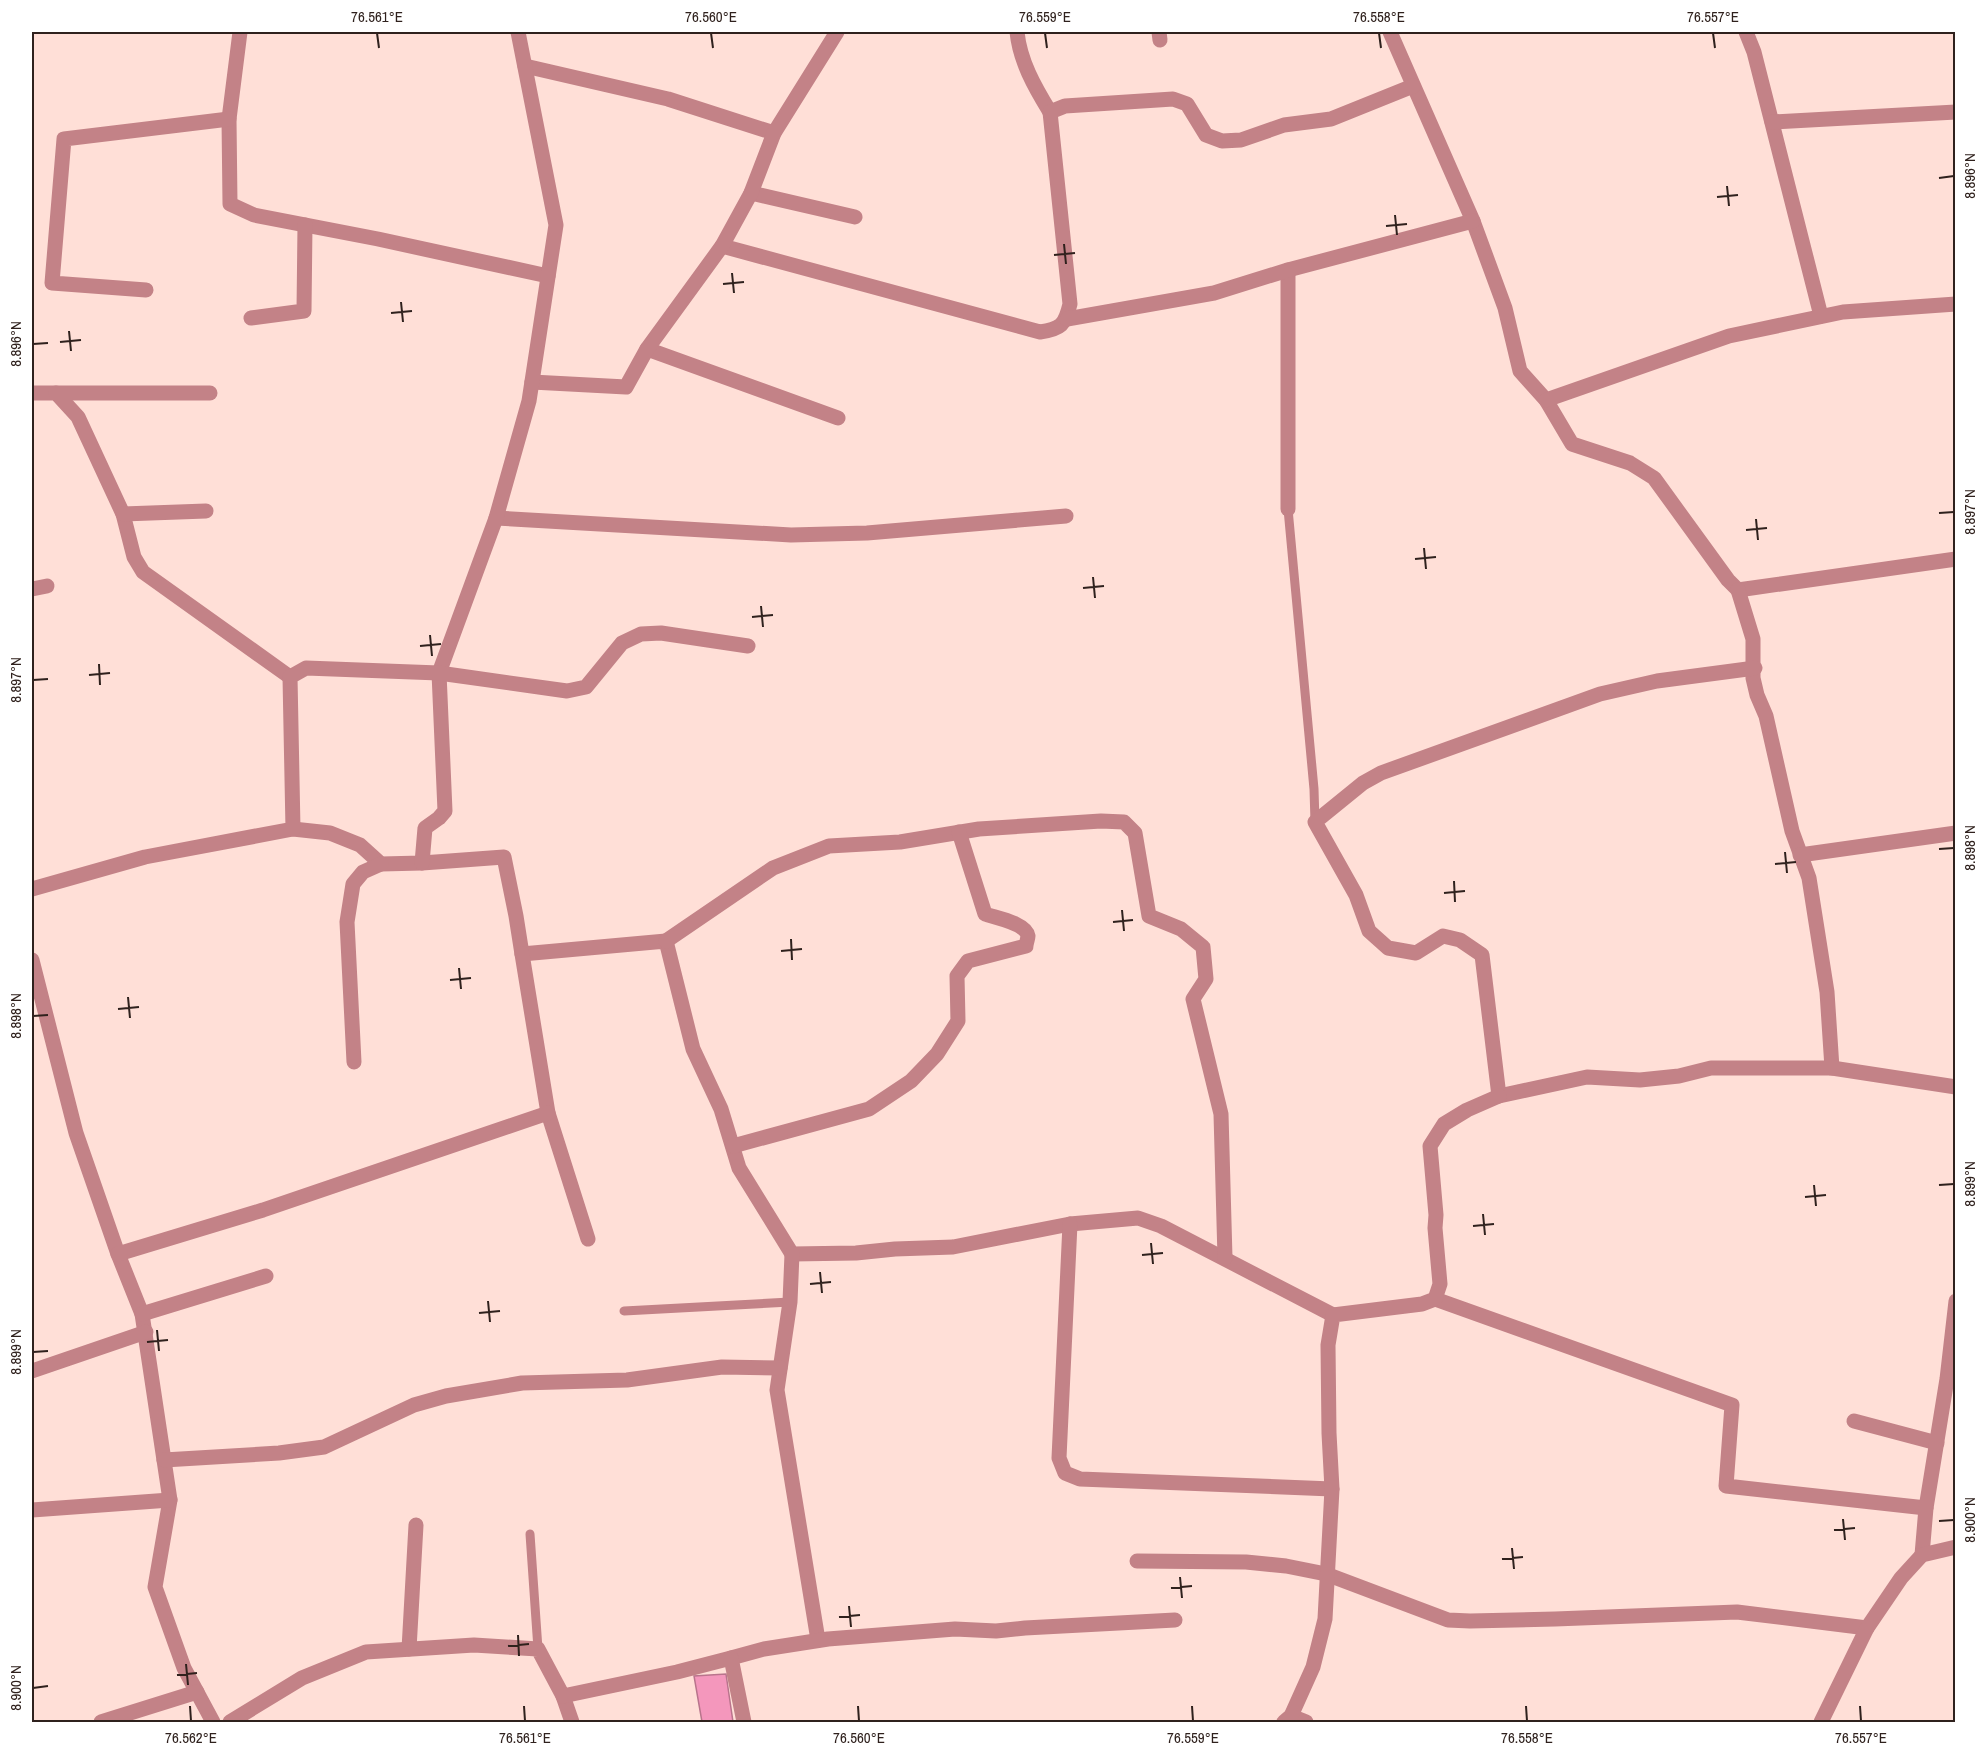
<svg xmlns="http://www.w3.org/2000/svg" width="1987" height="1754" font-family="'Archivo Narrow',sans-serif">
  <rect width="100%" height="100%" fill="#ffdfd7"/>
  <path fill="#f497bc" stroke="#b9748c" stroke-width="1.5" d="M 726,1674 L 733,1722 L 702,1722 L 694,1676 Z"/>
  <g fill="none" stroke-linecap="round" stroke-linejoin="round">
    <g stroke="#c38287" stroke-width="9">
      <path d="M 1288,509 L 1314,789 L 1315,822"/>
      <path d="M 624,1311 L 790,1302"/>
      <path d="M 530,1534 L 538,1649"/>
    </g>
    <g stroke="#c38287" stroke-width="15">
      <path d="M 240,32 L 229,119 L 230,204 L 254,215 L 378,239 L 548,276"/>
      <path d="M 1017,32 C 1020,61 1034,86 1050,112"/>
      <path d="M 1159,32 L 1160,40"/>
      <path d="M 1390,32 L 1473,221 L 1505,308 L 1520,371 L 1546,400 L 1572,444 L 1630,463 L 1654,478 L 1728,580 L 1738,590 L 1956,559"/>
      <path d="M 1746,32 L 1754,52 L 1821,316"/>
      <path d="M 525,66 L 668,99 L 774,133"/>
      <path d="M 1772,122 L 1956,112"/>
      <path d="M 751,193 L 855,217"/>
      <path d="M 722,246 L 1040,332 C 1061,329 1065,325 1070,304 L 1050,112 L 1065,106 L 1173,99 L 1187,104 L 1206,135 L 1222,141 L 1241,140 L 1284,125 L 1331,119 L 1413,86"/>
      <path d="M 1288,270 L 1288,509"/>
      <path d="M 146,290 L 52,283 L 64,139 L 229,119"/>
      <path d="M 251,318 L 304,311 L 305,225"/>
      <path d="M 1067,319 L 1214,293 L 1288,270 L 1473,221"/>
      <path d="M 647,349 L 838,418"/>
      <path d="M 532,382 L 626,387 L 647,349 L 722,246 L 751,193 L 774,133 L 837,32"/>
      <path d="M 32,393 L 56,393 L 78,417 L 123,514 L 134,557 L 143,572 L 290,677"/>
      <path d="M 56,393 L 210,393"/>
      <path d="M 1546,400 L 1729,336 L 1843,312 L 1956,304"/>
      <path d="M 123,514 L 206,511"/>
      <path d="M 496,518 L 791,535 L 867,533 L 1066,516"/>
      <path d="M 32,589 L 47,586"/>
      <path d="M 1738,590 L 1753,639 L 1753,678 L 1757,695 L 1766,716 L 1792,831 L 1809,878 L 1827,992 L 1832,1068"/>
      <path d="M 1755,668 L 1657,681 L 1600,694 L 1381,773 L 1363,783 L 1315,822 L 1356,895 L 1369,931 L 1388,948 L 1416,953 L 1443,936 L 1460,940 L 1482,955 L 1499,1096 L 1587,1077 L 1640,1080 L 1679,1076 L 1711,1068 L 1832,1068 L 1956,1087"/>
      <path d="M 293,829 L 330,833 L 360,845 L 381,864 L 422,863 L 504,857 L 516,916 L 522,954 L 666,941 L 693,1049 L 721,1109 L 739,1168 L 792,1254 L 856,1253 L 895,1249 L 953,1247 L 1070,1224 L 1138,1218 L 1161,1226 L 1333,1315"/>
      <path d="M 1800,855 L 1956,833"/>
      <path d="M 422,863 L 425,828 L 439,818 L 445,811 L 439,673 L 496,518 L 529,401 L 556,225 L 518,32"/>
      <path d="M 32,889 L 145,857 L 293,829 L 290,677 L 306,668 L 439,673 L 567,691 L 586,687 L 622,643 L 641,634 L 661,633 L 748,646"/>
      <path d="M 666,941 L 773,868 L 829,846 L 900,842 L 979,829 L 1101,821 L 1124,822 L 1135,833 L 1149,916 L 1181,929 L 1203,947 L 1206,979 L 1193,999 L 1221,1114 L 1225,1258"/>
      <path d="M 522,954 L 548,1113 L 588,1239"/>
      <path d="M 32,960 L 76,1133 L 118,1254 L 142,1314 L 170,1500 L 155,1587 L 184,1668 L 213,1722"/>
      <path d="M 354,1062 L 347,922 L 353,884 L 363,872 L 381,864"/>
      <path d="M 733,1146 L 869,1109 L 911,1081 L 937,1054 L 958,1021 L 957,976 L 968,961 L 1026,946 C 1026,944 1028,938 1028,936 C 1026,923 996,918 985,914 L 959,832"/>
      <path d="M 1070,1224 L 1059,1458 L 1065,1473 L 1080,1479 L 1332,1489"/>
      <path d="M 118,1254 L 263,1210 L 548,1113"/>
      <path d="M 792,1254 L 790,1302 L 777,1390 L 818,1640"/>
      <path d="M 1435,1299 L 1732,1405 L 1726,1486 L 1926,1508"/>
      <path d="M 142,1314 L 266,1276"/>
      <path d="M 32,1371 L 146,1332"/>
      <path d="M 1854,1421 L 1937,1443"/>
      <path d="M 164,1460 L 279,1453 L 324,1447 L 414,1405 L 446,1396 L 522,1383 L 627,1380 L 722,1367 L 780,1368"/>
      <path d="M 32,1510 L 170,1500"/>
      <path d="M 1922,1555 L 1926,1508 L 1947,1379 L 1956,1301"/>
      <path d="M 1137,1561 L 1246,1562 L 1286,1566 L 1326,1574 L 1448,1620 L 1470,1621 L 1555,1619 L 1737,1612 L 1867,1628"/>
      <path d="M 409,1649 L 416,1525"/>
      <path d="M 731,1658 L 764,1649 L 828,1639 L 955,1629 L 996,1631 L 1025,1628 L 1175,1620"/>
      <path d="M 563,1696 L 572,1722"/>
      <path d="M 1291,1716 L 1306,1722"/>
      <path d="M 101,1722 L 197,1692"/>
      <path d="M 230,1722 L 302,1678 L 366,1652 L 474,1645 L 538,1649 L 563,1696 L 677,1672 L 731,1658 L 744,1722"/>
      <path d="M 1284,1722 L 1291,1716 L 1313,1667 L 1325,1619 L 1332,1489 L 1329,1433 L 1328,1345 L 1333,1315 L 1422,1304 L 1435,1299 L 1440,1284 L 1435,1228 L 1436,1215 L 1430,1146 L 1444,1124 L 1467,1110 L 1499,1096"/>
      <path d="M 1821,1722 L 1867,1628 L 1901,1578 L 1922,1555 L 1956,1547"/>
    </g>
  </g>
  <path fill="none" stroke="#2f211d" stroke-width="2" d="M 377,33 L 379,48M 711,33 L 713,48M 1045,33 L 1047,48M 1379,33 L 1381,48M 1713,33 L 1715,48M 1939,178 L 1954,176M 1727,186 L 1729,206M 1717,197 L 1738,195M 1395,215 L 1397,235M 1386,226 L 1407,224M 1064,244 L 1066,264M 1054,255 L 1075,253M 732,273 L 734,293M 723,284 L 744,282M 401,302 L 403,322M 391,313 L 412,311M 69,331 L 71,351M 60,342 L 81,340M 33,344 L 48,343M 1939,513 L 1954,512M 1756,519 L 1758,540M 1746,530 L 1767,528M 1424,548 L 1426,569M 1415,559 L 1436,557M 1093,577 L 1095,598M 1083,588 L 1104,586M 761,606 L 763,627M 752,617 L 773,615M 430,635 L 432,656M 420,646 L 441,644M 99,664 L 100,685M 89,675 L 110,673M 33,680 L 48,679M 1939,849 L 1954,848M 1785,852 L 1787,873M 1775,864 L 1796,862M 1454,881 L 1455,902M 1444,893 L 1465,891M 1122,910 L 1124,931M 1113,922 L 1133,920M 791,939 L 792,960M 781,951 L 802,949M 459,968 L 461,989M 450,980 L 471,978M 128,997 L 130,1018M 118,1009 L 139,1007M 33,1016 L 48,1015M 1814,1185 L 1816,1206M 1939,1185 L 1954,1184M 1805,1197 L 1826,1195M 1483,1214 L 1485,1235M 1473,1226 L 1494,1224M 1151,1243 L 1153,1264M 1142,1255 L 1163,1253M 820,1272 L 822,1293M 810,1284 L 831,1282M 488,1301 L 490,1322M 479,1313 L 500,1311M 157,1330 L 159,1351M 147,1342 L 168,1340M 33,1352 L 48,1351M 1843,1519 L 1845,1540M 1939,1521 L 1954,1520M 1834,1530 L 1855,1528M 1512,1548 L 1514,1569M 1502,1559 L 1523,1557M 1180,1577 L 1182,1598M 1171,1588 L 1192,1586M 849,1606 L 851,1627M 839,1617 L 860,1615M 518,1635 L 519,1656M 508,1646 L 529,1644M 186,1664 L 188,1685M 177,1675 L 197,1673M 33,1688 L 48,1686M 190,1706 L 191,1721M 524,1706 L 525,1721M 858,1706 L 859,1721M 1192,1706 L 1193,1721M 1526,1706 L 1527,1721M 1860,1706 L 1861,1721"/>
  <rect width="1987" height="1754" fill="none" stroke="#ffffff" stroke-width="66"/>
  <rect x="33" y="33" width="1921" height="1688" fill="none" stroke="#2f211d" stroke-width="2"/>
  <g font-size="15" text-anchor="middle" fill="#2f211d">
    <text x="377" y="22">76.561°E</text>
    <text x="711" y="22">76.560°E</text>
    <text x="1045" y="22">76.559°E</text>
    <text x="1379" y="22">76.558°E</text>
    <text x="1713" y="22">76.557°E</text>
    <text transform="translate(1970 176) rotate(-90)" y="5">8.896°N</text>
    <text transform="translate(16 344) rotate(-90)" y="5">8.896°N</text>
    <text transform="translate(1970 512) rotate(-90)" y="5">8.897°N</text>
    <text transform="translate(16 680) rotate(-90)" y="5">8.897°N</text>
    <text transform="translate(1970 848) rotate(-90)" y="5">8.898°N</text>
    <text transform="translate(16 1016) rotate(-90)" y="5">8.898°N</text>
    <text transform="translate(1970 1184) rotate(-90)" y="5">8.899°N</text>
    <text transform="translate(16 1352) rotate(-90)" y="5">8.899°N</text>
    <text transform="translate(1970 1520) rotate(-90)" y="5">8.900°N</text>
    <text transform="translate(16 1688) rotate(-90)" y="5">8.900°N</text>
    <text x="191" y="1743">76.562°E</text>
    <text x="525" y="1743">76.561°E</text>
    <text x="859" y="1743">76.560°E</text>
    <text x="1193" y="1743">76.559°E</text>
    <text x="1527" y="1743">76.558°E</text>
    <text x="1861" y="1743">76.557°E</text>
  </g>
</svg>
